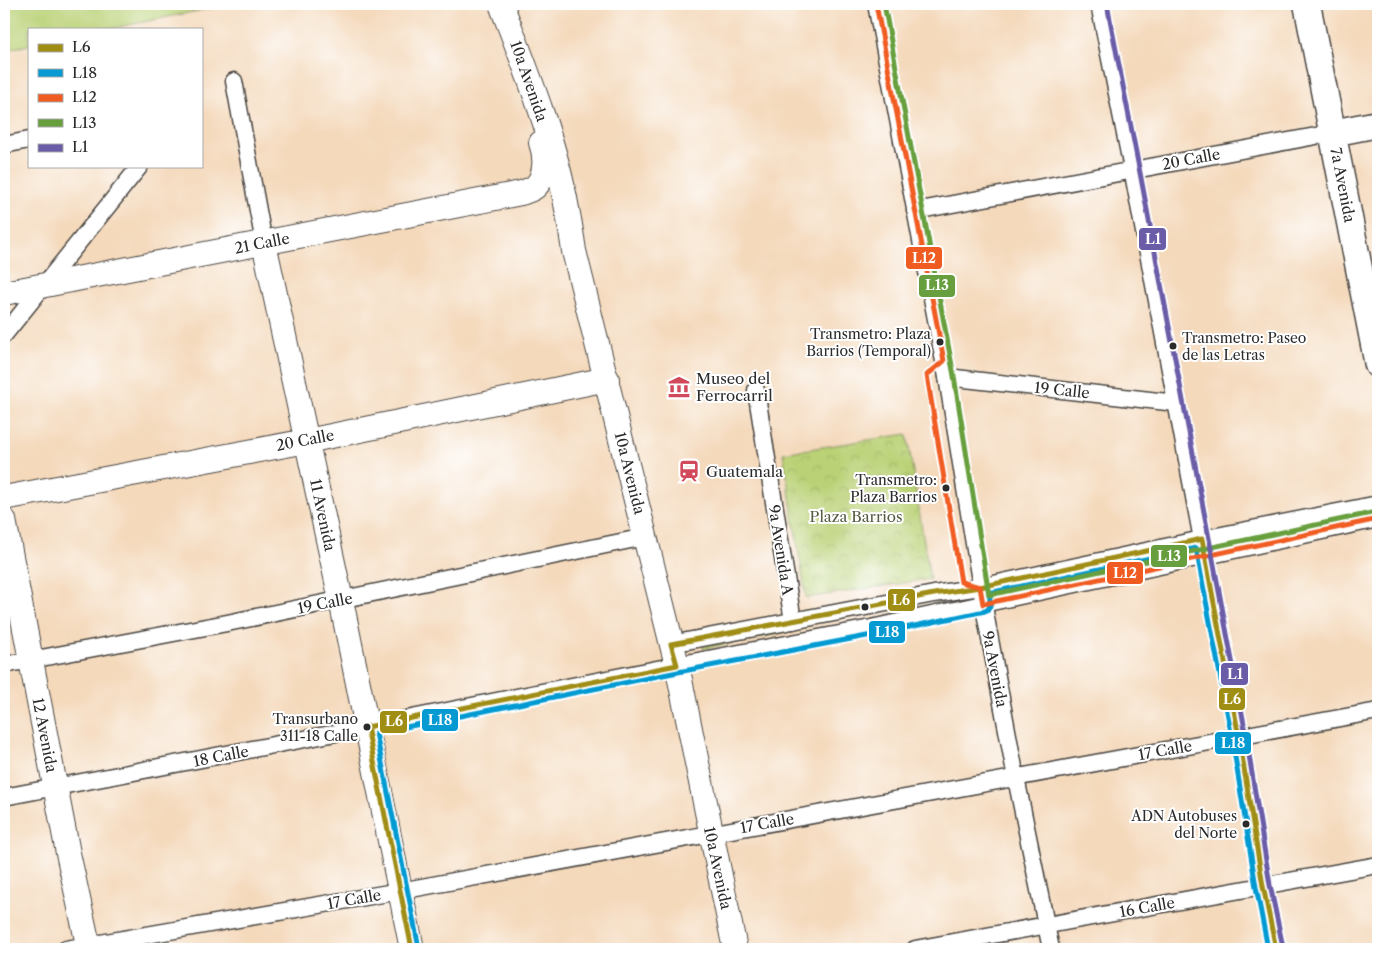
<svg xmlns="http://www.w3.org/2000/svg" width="1382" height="953" font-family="'Libre Caslon Text',serif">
  <defs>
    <pattern id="park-crowns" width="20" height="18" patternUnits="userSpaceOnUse" patternTransform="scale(1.25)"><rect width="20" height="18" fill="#bad176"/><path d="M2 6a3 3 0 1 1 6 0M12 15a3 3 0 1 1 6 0" fill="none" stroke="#a0b466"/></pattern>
  </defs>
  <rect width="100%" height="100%" fill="#fff"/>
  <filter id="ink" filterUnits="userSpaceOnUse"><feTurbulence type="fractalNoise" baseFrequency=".02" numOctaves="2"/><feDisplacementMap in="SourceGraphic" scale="10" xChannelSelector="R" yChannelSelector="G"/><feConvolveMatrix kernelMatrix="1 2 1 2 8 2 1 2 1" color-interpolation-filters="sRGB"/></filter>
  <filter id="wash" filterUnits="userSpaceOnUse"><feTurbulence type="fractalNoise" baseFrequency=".0096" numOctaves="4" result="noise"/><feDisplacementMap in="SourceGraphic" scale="20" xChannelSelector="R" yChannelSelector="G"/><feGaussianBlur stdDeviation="1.12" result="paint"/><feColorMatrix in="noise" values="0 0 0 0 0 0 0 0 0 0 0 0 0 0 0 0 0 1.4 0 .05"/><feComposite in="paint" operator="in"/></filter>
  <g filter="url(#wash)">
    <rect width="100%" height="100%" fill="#f4d9bb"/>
    <g fill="#bad176" stroke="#727e50">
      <path d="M 4,4 L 232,4 L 109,29 L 29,29 L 29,45 L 4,50 Z"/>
      <path d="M 785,629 L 786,632 L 703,649 L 703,646 Z"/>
    </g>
    <path fill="url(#park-crowns)" stroke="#727e50" d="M 907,434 L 930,579 L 806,598 L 783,453 Z"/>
  </g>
  <g filter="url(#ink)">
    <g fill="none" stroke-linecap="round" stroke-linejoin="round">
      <g stroke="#494541" stroke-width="19">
        <g id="street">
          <path d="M 876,4 L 947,377 L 986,618 L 1016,778 L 1051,949"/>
          <path d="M 1099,4 L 1134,179 L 1237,725 L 1263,886 L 1276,949"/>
          <path d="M 234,81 L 264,243"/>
          <path d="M 4,145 L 29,140"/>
          <path d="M 915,211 L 1332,133"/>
          <path d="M 4,335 L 140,166"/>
          <path d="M 947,377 L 1176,403"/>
          <path d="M 756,390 L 793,621"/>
          <path d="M 671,644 L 934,594 L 980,587 L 1202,539 L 1378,504"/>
          <path d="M 4,665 L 227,623 L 645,537"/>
          <path d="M 4,797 L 367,727 L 677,665 L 871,628 L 1378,519"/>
          <path d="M 66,949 L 400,891 L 1378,711"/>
          <path d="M 915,949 L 1378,865"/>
        </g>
      </g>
      <g stroke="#494541" stroke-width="26">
        <g id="secondary">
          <path d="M 501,4 C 526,69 555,140 567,209 C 570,223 572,237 574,251 L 677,665 L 735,949"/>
          <path d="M 264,243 L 341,600 L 412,949"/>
          <path d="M 4,293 L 521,193 C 526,191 532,190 536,186 C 546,176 546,156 541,143"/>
          <path d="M 4,498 L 307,441 L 607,379"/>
          <path d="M 4,520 L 68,853 L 89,949"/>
        </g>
      </g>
      <g stroke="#494541" stroke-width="29">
        <g id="primary">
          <path d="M 1307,4 L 1378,365"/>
          <path d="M 1332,133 L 1378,124"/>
        </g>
      </g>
      <use href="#street" stroke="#fff" stroke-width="16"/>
      <use href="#secondary" stroke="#fff" stroke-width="24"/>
      <use href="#primary" stroke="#fff" stroke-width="26"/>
      <g stroke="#fff" stroke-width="9">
        <path id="bus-1" d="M 412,949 L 367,727 L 677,665 L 671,644 L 934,594 L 980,587 L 1202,539 L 1239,737 L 1263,886 L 1276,949"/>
      </g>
      <g stroke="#fff" stroke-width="9">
        <path id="bus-2" d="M 419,948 L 376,733 L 678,672 L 872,635 L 985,611 C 993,608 990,600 989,593 L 1196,548 L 1232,738 L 1256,887 L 1268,949"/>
      </g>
      <g stroke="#fff" stroke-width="9">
        <path id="bus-3" d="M 876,4 L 944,361 L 927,375 L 961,582 L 980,587 L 983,604 L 1378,519"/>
      </g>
      <g stroke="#fff" stroke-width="9">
        <path id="bus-4" d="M 884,4 L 954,376 L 989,595 L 1376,512"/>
      </g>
      <g stroke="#fff" stroke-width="9">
        <path id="bus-5" d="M 1107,4 L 1141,178 L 1244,724 L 1270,885 L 1283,947"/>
      </g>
      <use href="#bus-1" stroke="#a08d13" stroke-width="5"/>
      <use href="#bus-2" stroke="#069ad2" stroke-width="5"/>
      <use href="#bus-3" stroke="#f05b22" stroke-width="5"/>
      <use href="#bus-4" stroke="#679f3e" stroke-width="5"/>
      <use href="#bus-5" stroke="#6b5ca7" stroke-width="5"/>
    </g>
  </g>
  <defs>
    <g id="museum-bare" transform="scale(1.725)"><path d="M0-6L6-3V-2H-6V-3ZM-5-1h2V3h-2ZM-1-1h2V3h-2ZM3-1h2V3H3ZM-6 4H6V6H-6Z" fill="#d1495b" stroke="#fff" stroke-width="2.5" paint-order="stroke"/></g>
    <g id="station-bare" transform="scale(1.725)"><path d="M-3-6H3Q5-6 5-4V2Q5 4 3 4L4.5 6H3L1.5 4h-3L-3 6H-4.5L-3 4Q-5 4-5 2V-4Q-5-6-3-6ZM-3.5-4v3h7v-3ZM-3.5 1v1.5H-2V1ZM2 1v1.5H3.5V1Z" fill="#d1495b" stroke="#fff" stroke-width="2.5" paint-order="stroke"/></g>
  </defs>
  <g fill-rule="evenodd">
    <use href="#museum-bare" x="679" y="387"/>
    <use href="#station-bare" x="689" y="471"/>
  </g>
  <g fill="#2b2b2b" stroke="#fff" stroke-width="2">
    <circle cx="940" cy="342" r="4.5"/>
    <circle cx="1173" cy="346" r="4.5"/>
    <circle cx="946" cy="488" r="4.5"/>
    <circle cx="865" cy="607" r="4.5"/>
    <circle cx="367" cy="727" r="4.5"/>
    <circle cx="1246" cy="824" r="4.5"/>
  </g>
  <g text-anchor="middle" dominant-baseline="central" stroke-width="4" stroke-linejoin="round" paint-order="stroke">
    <g font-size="14" fill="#2b2b2b" stroke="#fff" text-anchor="end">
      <text x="931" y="334">Transmetro: Plaza<tspan x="931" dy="17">Barrios (Temporal)</tspan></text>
      <text x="1182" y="338" text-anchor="start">Transmetro: Paseo<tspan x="1182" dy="17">de las Letras</tspan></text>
      <text x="937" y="480">Transmetro:<tspan x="937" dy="17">Plaza Barrios</tspan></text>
      <text x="358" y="719">Transurbano<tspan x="358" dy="17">311-18 Calle</tspan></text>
      <text x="1237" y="816">ADN Autobuses<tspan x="1237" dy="17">del Norte</tspan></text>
    </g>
    <g font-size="15" fill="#2b2b2b" stroke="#fff">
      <text transform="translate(529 81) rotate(71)">10a Avenida</text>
      <text transform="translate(1191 159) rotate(-11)">20 Calle</text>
      <text transform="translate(1343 185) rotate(79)">7a Avenida</text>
      <text transform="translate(262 243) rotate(-11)">21 Calle</text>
      <text transform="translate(1062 390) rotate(6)">19 Calle</text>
      <text transform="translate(305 440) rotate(-11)">20 Calle</text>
      <text transform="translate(630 473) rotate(76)">10a Avenida</text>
      <text transform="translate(323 515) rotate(78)">11 Avenida</text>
      <text transform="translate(781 550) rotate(81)">9a Avenida A</text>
      <text transform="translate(325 603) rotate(-11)">19 Calle</text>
      <text transform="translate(995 669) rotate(79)">9a Avenida</text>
      <text transform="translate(45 735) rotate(79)">12 Avenida</text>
      <text transform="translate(1165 750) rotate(-10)">17 Calle</text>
      <text transform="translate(221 756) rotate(-11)">18 Calle</text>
      <text transform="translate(767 823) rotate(-10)">17 Calle</text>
      <text transform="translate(718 868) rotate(78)">10a Avenida</text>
      <text transform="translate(354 899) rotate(-10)">17 Calle</text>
      <text transform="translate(1147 907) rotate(-10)">16 Calle</text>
    </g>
    <g font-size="15" fill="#2b2b2b" stroke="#fff" text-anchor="start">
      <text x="696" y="378">Museo del<tspan x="696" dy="17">Ferrocarril</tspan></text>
      <text x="706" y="471">Guatemala</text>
    </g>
    <g font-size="15" fill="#565d42" stroke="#fff">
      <text x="856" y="516">Plaza Barrios</text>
    </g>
  </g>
  <g stroke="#fff" stroke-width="2">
    <rect x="1138" y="227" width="29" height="24" rx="5" fill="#6b5ca7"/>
    <rect x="905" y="246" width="38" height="24" rx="5" fill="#f05b22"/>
    <rect x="918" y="274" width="38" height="24" rx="5" fill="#679f3e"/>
    <rect x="1150" y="544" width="38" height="24" rx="5" fill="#679f3e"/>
    <rect x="1106" y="561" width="38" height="24" rx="5" fill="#f05b22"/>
    <rect x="887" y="588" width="29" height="24" rx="5" fill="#a08d13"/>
    <rect x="868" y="620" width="38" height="24" rx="5" fill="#069ad2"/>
    <rect x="1220" y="662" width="29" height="24" rx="5" fill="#6b5ca7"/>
    <rect x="1218" y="687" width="28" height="24" rx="5" fill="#a08d13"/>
    <rect x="421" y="708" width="38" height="24" rx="5" fill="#069ad2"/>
    <rect x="379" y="710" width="29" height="24" rx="5" fill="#a08d13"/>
    <rect x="1214" y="731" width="38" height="24" rx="5" fill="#069ad2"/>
  </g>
  <g font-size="14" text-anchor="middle" font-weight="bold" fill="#fff">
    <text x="1153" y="244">L1</text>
    <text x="924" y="263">L12</text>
    <text x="937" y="290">L13</text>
    <text x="1169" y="561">L13</text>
    <text x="1125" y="578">L12</text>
    <text x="901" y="605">L6</text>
    <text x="887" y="637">L18</text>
    <text x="1235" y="679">L1</text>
    <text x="1232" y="704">L6</text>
    <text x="440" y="725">L18</text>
    <text x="394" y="726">L6</text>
    <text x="1233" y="748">L18</text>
  </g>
  <rect width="1382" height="953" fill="none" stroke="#fff" stroke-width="20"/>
  <rect x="28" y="28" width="175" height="140" fill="#ffffff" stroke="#aaaaaa"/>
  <rect x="38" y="44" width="25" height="8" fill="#a08d13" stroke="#aaaaaa"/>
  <text x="72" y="52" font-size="15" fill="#2b2b2b">L6</text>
  <rect x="38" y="69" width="25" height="8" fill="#069ad2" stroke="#aaaaaa"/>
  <text x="72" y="78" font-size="15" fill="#2b2b2b">L18</text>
  <rect x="38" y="94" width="25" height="8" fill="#f05b22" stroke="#aaaaaa"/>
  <text x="72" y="102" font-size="15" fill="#2b2b2b">L12</text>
  <rect x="38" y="119" width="25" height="8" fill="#679f3e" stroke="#aaaaaa"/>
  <text x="72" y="128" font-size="15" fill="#2b2b2b">L13</text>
  <rect x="38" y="144" width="25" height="8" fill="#6b5ca7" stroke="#aaaaaa"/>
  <text x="72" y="152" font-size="15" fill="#2b2b2b">L1</text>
</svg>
